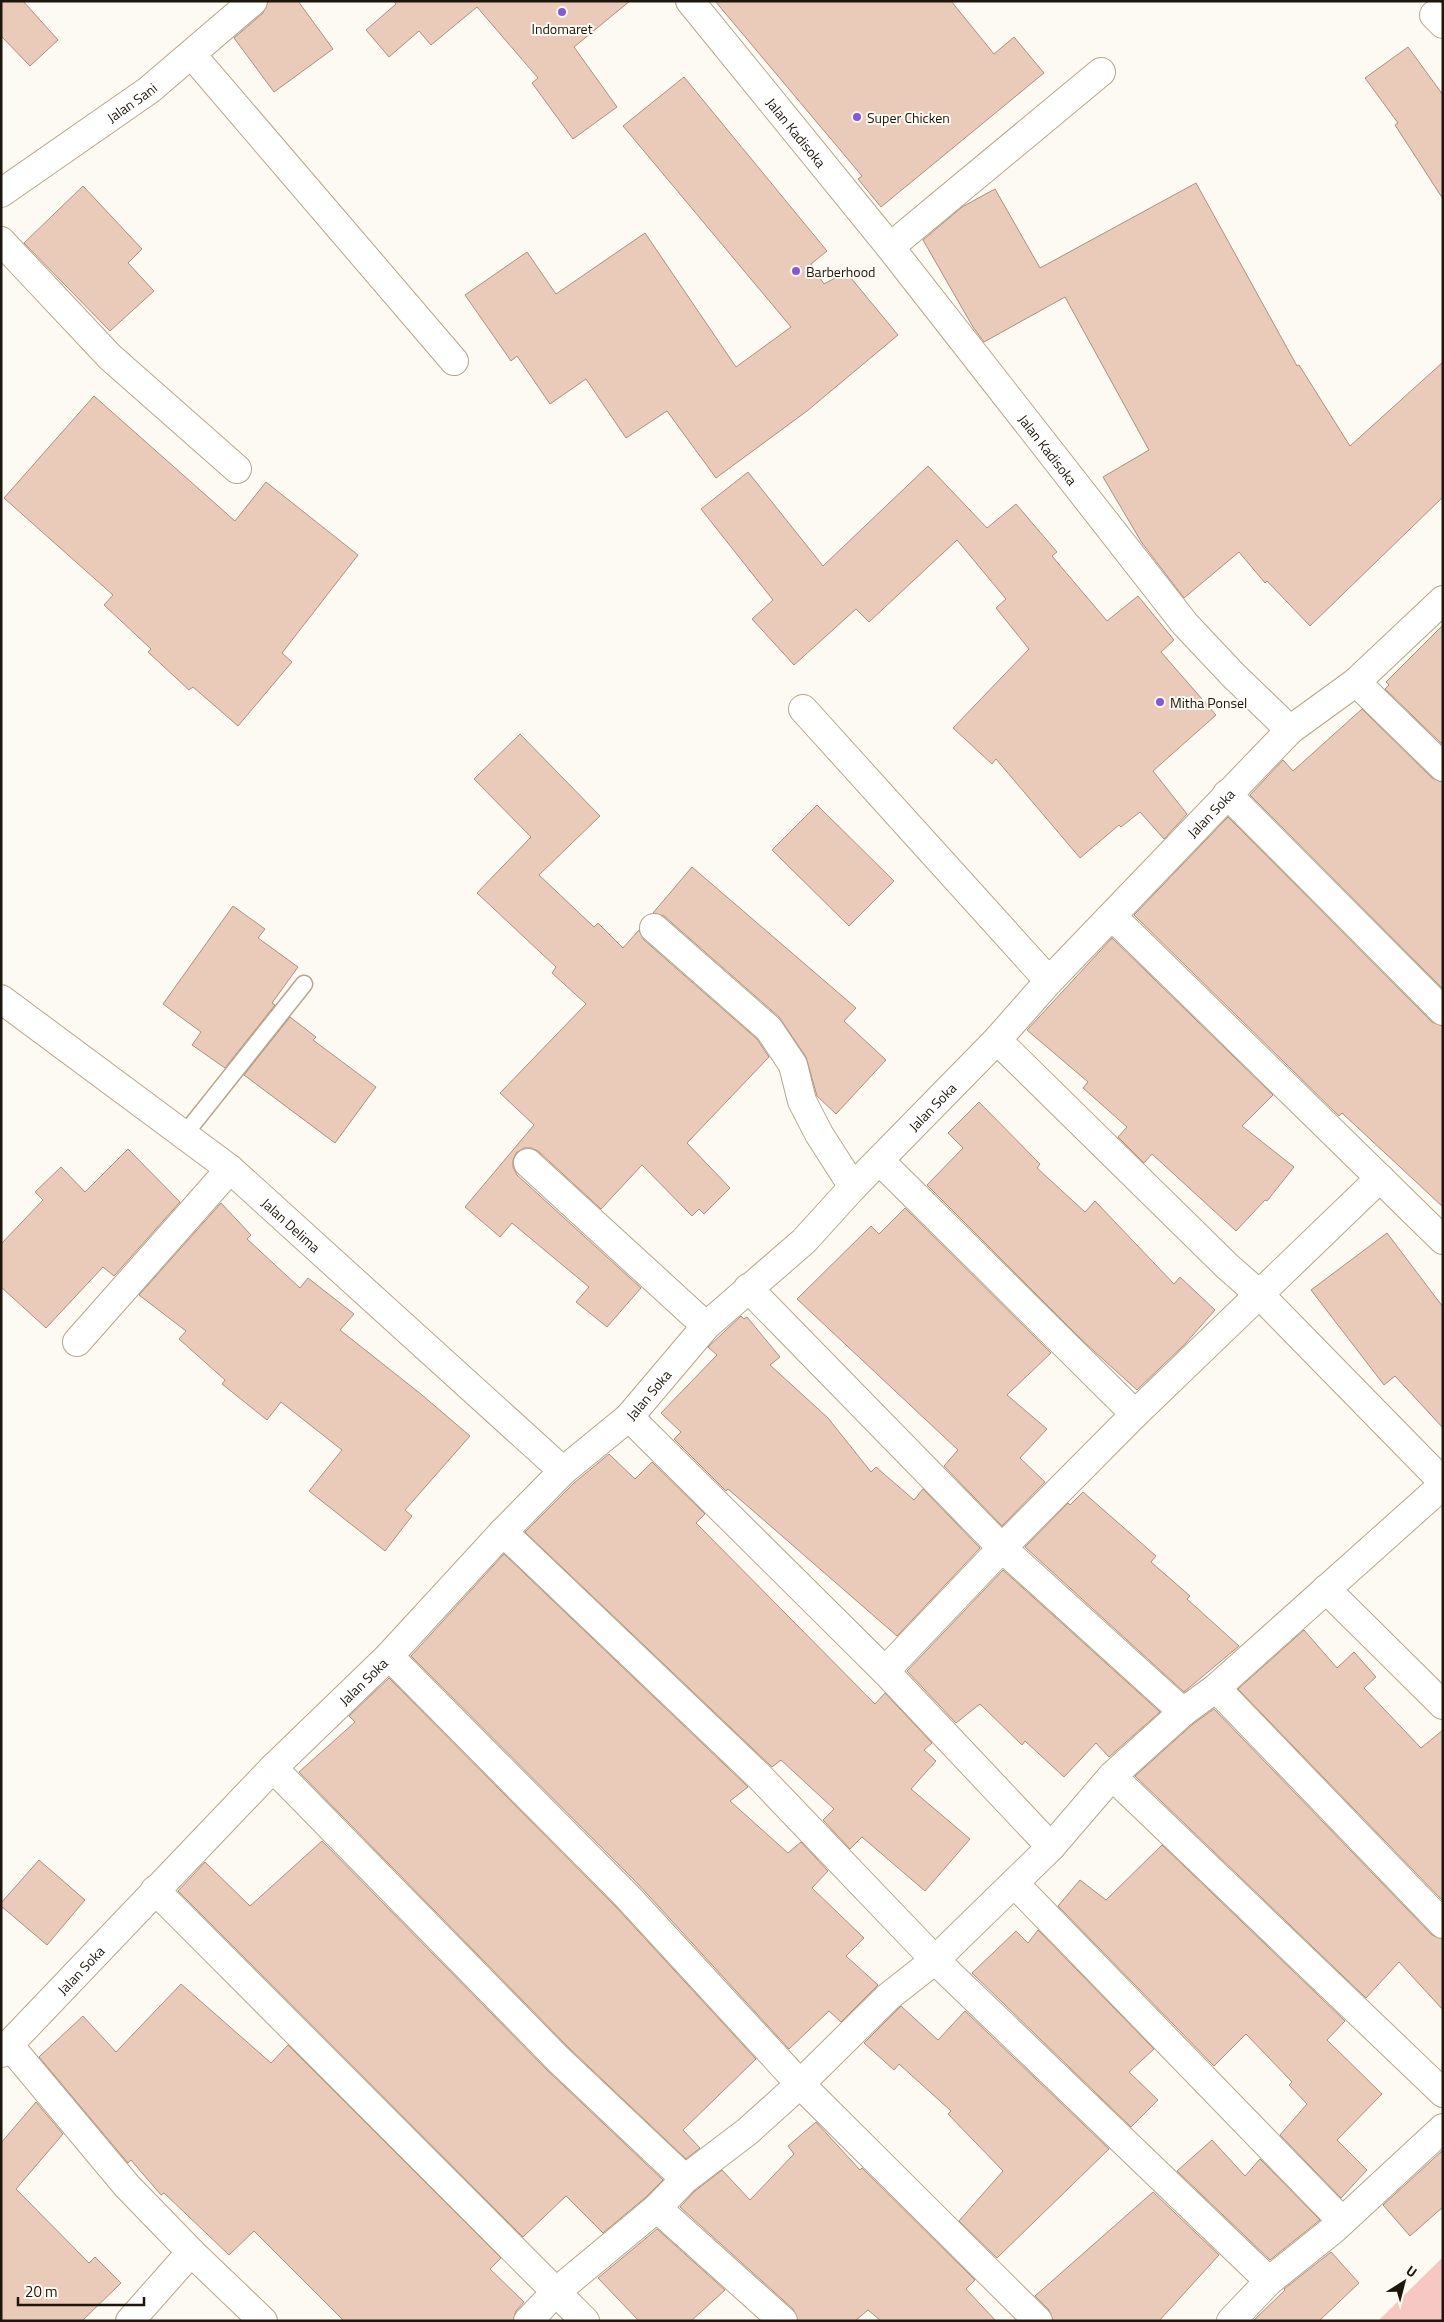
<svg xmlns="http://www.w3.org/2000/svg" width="1444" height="2322" font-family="'Titillium Web',sans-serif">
  <rect width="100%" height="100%" fill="#fdfaf4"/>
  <path fill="#f7c7c4" d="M 1443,2257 L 1443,2321 L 1378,2321 Z"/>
  <g fill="#eacbba" stroke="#ac8f7f">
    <path d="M 1,1 L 23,1 L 58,40 L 30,66 L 1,36 Z"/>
    <path d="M 268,1 L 298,1 L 333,49 L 274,92 L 234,38 L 263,13 Z"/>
    <path d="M 394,1 L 630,1 L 574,47 L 617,107 L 573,139 L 532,83 L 538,78 L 477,7 L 431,45 L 419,31 L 389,57 L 366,30 L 396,4 Z"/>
    <path d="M 715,1 L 951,1 L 994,54 L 1014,37 L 1044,73 L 881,207 L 858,179 L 862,176 Z"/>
    <path d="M 1408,47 L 1443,95 L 1443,199 L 1395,125 L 1398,123 L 1365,78 Z"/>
    <path d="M 684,77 L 827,251 L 811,264 L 824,284 L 846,272 L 898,335 L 807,411 L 716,478 L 667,411 L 626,438 L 586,379 L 550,404 L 517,356 L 511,361 L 465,295 L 527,252 L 556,294 L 645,233 L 736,367 L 791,327 L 623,126 Z"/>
    <path d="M 1196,183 L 1297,366 L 1299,365 L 1350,446 L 1443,362 L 1443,497 L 1310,626 L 1267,581 L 1265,583 L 1239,552 L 1184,598 L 1142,543 L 1103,477 L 1149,450 L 1065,297 L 984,342 L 973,327 L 923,240 L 962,207 L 995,189 L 1040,268 Z"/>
    <path d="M 83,186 L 142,249 L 128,263 L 154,291 L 110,331 L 24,243 Z"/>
    <path d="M 94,396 L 235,521 L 266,482 L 358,555 L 282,653 L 292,662 L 238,726 L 193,687 L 189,690 L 148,652 L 151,649 L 104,605 L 113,595 L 4,498 Z"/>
    <path d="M 928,466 L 987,528 L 1016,504 L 1057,552 L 1052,556 L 1107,621 L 1138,596 L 1174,640 L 1161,652 L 1216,715 L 1153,771 L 1187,814 L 1164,839 L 1140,812 L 1121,827 L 1119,825 L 1080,858 L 996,759 L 992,764 L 953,728 L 1029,649 L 996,608 L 1006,599 L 957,540 L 869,622 L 856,609 L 794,665 L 752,619 L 773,600 L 701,509 L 748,472 L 823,566 Z"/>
    <path d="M 1443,625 L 1443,745 L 1385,689 L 1389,685 L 1386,682 Z"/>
    <path d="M 1362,709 L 1432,778 L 1443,782 L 1443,989 L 1250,795 L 1283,760 L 1293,771 Z"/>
    <path d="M 520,734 L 600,816 L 539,875 L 594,927 L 598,923 L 623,948 L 639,930 L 644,940 L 757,1039 L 769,1057 L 687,1143 L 730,1188 L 704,1214 L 699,1209 L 692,1216 L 642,1165 L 601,1209 L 538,1151 L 531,1148 L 524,1148 L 516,1153 L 513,1160 L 513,1167 L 517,1175 L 641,1288 L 607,1327 L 576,1302 L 589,1287 L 512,1223 L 500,1237 L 465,1207 L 534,1125 L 500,1093 L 586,1004 L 552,973 L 556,967 L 477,893 L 531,837 L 474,779 Z"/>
    <path d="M 817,805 L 894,881 L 849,926 L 772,850 Z"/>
    <path d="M 1228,817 L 1432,1022 L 1443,1026 L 1443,1207 L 1342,1113 L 1339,1116 L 1134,915 Z"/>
    <path d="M 692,867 L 856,1008 L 844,1021 L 886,1060 L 836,1114 L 817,1096 L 806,1057 L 779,1017 L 664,916 L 653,913 Z"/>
    <path d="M 233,906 L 265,929 L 258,938 L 298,967 L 272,1003 L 275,1005 L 225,1068 L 192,1045 L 201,1032 L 163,1004 Z"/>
    <path d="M 1112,938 L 1273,1095 L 1242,1126 L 1294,1167 L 1267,1201 L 1265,1200 L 1236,1231 L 1152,1154 L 1144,1163 L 1118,1137 L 1127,1127 L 1083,1088 L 1088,1082 L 1027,1030 Z"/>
    <path d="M 290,1017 L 316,1037 L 313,1040 L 376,1087 L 335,1143 L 244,1075 Z"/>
    <path d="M 979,1102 L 1040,1164 L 1037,1168 L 1085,1212 L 1095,1201 L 1174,1284 L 1180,1277 L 1215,1310 L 1185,1344 L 1137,1390 L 1084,1342 L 927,1185 L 963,1148 L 948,1133 Z"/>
    <path d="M 128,1149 L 180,1202 L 114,1276 L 103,1267 L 46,1328 L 1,1287 L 1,1244 L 43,1200 L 35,1192 L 61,1167 L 85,1192 Z"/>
    <path d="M 221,1203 L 251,1235 L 247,1239 L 300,1288 L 308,1278 L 354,1314 L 340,1330 L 422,1395 L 470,1436 L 405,1510 L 412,1516 L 385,1551 L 309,1491 L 342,1450 L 281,1402 L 267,1420 L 222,1384 L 225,1380 L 179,1339 L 186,1331 L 139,1295 Z"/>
    <path d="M 905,1208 L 1051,1353 L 1007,1395 L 1047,1429 L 1020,1458 L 1045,1482 L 1002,1526 L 944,1466 L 958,1450 L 797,1299 L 871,1226 L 879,1234 Z"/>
    <path d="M 1387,1233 L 1443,1307 L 1443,1428 L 1395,1376 L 1384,1385 L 1311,1290 Z"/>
    <path d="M 741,1316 L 744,1319 L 747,1317 L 780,1357 L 770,1365 L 828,1418 L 871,1472 L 876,1467 L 914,1500 L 923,1489 L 980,1548 L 897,1636 L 728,1489 L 726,1491 L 674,1439 L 681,1432 L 661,1413 L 717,1355 L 708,1347 Z"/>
    <path d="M 609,1454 L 635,1479 L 652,1462 L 705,1514 L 696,1523 L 875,1704 L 885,1693 L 932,1743 L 924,1750 L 936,1761 L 911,1789 L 970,1839 L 925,1891 L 862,1837 L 850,1849 L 823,1820 L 834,1809 L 781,1760 L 772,1767 L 525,1532 L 574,1483 Z"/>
    <path d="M 1083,1492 L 1156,1556 L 1151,1562 L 1190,1596 L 1187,1599 L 1239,1646 L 1184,1692 L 1025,1547 L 1068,1503 L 1070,1505 Z"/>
    <path d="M 504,1554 L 748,1787 L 730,1801 L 788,1853 L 801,1842 L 828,1871 L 812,1888 L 864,1938 L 846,1956 L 878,1985 L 841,2022 L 829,2011 L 789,2049 L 638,1884 L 411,1656 Z"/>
    <path d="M 1003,1570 L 1160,1712 L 1109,1757 L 1096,1743 L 1064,1777 L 1025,1741 L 1022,1745 L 980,1704 L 956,1723 L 907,1671 Z"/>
    <path d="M 1304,1630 L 1337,1668 L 1354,1652 L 1376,1677 L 1364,1688 L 1421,1748 L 1443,1730 L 1443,1901 L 1238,1689 Z"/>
    <path d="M 389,1678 L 615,1906 L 756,2059 L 683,2130 L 700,2148 L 686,2159 L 569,2048 L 299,1772 L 355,1722 L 349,1716 Z"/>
    <path d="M 1214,1709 L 1432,1935 L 1443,1939 L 1443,2010 L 1399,1962 L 1366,1998 L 1135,1776 L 1193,1724 Z"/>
    <path d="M 322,1841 L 547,2070 L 663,2180 L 646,2197 L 603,2233 L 566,2196 L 523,2237 L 178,1891 L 205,1862 L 250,1906 Z"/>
    <path d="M 1162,1845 L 1345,2021 L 1327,2040 L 1382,2094 L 1337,2140 L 1367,2170 L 1341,2198 L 1280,2135 L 1307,2104 L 1289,2085 L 1292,2082 L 1246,2034 L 1214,2066 L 1058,1906 L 1080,1880 L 1106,1900 Z"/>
    <path d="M 39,1860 L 85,1900 L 47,1945 L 1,1906 L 1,1903 Z"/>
    <path d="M 1038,1930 L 1154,2049 L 1129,2072 L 1158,2100 L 1131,2127 L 972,1973 L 1016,1931 L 1028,1943 Z"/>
    <path d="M 181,1984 L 271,2063 L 288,2045 L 501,2258 L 490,2269 L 524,2302 L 516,2311 L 513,2321 L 344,2321 L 254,2231 L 229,2255 L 164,2193 L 161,2195 L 131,2160 L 128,2163 L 39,2057 L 83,2016 L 116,2052 Z"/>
    <path d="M 901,2006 L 938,2040 L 965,2011 L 1109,2149 L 997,2258 L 959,2221 L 1003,2171 L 948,2114 L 951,2111 L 899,2064 L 894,2070 L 864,2043 Z"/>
    <path d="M 36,2102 L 63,2134 L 16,2189 L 89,2263 L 95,2257 L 121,2283 L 82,2321 L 1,2321 L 1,2143 Z"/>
    <path d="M 816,2122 L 860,2170 L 862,2168 L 975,2280 L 966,2289 L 996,2321 L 881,2321 L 868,2310 L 855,2321 L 798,2321 L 793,2309 L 680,2207 L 695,2191 L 722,2170 L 750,2200 L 794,2154 L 788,2146 Z"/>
    <path d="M 1212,2140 L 1245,2176 L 1260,2159 L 1320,2220 L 1270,2260 L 1177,2171 Z"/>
    <path d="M 1443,2150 L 1443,2207 L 1410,2236 L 1383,2205 Z"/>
    <path d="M 1153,2192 L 1219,2255 L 1159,2321 L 1053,2321 L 1049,2310 L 1035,2296 Z"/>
    <path d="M 657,2229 L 725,2290 L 691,2321 L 639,2321 L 598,2278 Z"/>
    <path d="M 1331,2252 L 1359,2283 L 1319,2321 L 1253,2321 L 1285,2290 L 1284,2289 Z"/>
  </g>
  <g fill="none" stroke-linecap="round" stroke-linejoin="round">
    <g stroke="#b7a68b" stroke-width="19">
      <path id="service" d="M 184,1135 L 304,984"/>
    </g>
    <g stroke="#b7a68b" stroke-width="30">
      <g id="minor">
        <path d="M 1434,15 L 1443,24"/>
        <path d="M 192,55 L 454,361"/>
        <path id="s1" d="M 1,193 L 149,90 L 253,1"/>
        <path d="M 1,241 L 110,357 L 237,469"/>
        <path d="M 890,247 L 1101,72"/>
        <path d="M 1356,682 L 1443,767"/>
        <path d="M 803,709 L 1049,981"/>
        <path d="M 1227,794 L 1443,1011"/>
        <path d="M 1113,917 L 1443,1240"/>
        <path d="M 654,928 L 769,1029 L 793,1065 L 802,1101 L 819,1134 L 853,1187"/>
        <path id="s2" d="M 1,999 L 230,1169 L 563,1471"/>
        <path d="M 997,1040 L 1227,1266 L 1260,1295 L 1443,1482"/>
        <path d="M 880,1161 L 1135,1414"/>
        <path d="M 528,1163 L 706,1326"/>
        <path d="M 748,1288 L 1002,1548 L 1183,1712"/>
        <path d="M 77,1342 L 230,1169"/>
        <path d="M 629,1417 L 885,1671 L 1051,1847"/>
        <path d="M 503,1532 L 758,1775 L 935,1960 L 1269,2281"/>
        <path d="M 1326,1589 L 1443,1705"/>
        <path d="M 389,1656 L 626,1895 L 800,2084 L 1038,2321"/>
        <path d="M 885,1671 L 1002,1548 L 1135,1414 L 1380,1178"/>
        <path d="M 1216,1688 L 1443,1924"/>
        <path d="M 273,1768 L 558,2059 L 685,2179"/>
        <path d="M 1112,1776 L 1443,2093"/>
        <path d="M 1014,1883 L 1342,2221"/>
        <path d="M 155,1890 L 585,2321"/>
        <path d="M 9,2045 L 127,2186 L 191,2252 L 263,2321"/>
        <path d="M 657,2208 L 783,2321"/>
        <path d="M 130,2321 L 191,2252"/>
        <path d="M 528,2321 L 557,2291 L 657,2208 L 685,2179 L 748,2131 L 800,2084 L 888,1997 L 935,1960 L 1051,1847 L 1112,1776 L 1183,1712 L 1216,1688 L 1443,1485"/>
        <path d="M 1231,2321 L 1269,2281 L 1334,2229 L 1443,2128"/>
      </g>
    </g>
    <g stroke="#b7a68b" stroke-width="30">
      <g id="tertiary">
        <path id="s3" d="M 690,1 L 890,247 L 1185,624 L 1233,675 L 1290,730 L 1356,682 L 1443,600"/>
        <path id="s4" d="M 1,2053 L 273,1768 L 389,1656 L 503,1532 L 563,1471 L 629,1417 L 706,1326 L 804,1241 L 853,1187 L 997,1040 L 1049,981 L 1290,730"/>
      </g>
    </g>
    <use href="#service" stroke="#fff" stroke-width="16"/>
    <use href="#minor" stroke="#fff" stroke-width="28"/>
    <use href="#tertiary" stroke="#fff" stroke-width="28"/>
  </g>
  <g fill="#8659d2" stroke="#fdfaf4" stroke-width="2">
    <circle cx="562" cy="12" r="5"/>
    <circle cx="857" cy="117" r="5"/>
    <circle cx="796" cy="271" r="5"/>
    <circle cx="1160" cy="702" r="5"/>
  </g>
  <g text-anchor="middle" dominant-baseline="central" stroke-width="4" stroke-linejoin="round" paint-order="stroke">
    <g font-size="14" fill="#1c160c" stroke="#fdfaf4" text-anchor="start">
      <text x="562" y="28" text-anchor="middle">Indomaret</text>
      <text x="867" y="117">Super Chicken</text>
      <text x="806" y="271">Barberhood</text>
      <text x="1170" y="702">Mitha Ponsel</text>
    </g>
    <g font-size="14" fill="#1c160c" stroke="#fdfaf4">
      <text stroke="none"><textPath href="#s1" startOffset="159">Jalan Sani</textPath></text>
      <text stroke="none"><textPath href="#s3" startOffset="169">Jalan Kadisoka</textPath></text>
      <text stroke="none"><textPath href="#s3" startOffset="574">Jalan Kadisoka</textPath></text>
      <text stroke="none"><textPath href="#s4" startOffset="1734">Jalan Soka</textPath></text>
      <text stroke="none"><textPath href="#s4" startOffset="1329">Jalan Soka</textPath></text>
      <text stroke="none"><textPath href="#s2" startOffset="368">Jalan Delima</textPath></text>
      <text stroke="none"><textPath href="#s4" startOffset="924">Jalan Soka</textPath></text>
      <text stroke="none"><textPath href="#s4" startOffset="519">Jalan Soka</textPath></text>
      <text stroke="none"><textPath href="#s4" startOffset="115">Jalan Soka</textPath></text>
    </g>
  </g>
  <rect width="1444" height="2322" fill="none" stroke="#1c160c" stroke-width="5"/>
  <g transform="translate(1404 2282) rotate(36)" stroke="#fdfaf4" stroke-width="4" paint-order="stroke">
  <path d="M0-4L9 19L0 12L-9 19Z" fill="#1c160c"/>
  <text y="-8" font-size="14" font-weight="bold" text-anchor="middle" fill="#1c160c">U</text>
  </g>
  <path d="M18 2297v8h126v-8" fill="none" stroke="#1c160c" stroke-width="2.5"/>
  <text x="25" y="2297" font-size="15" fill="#1c160c" stroke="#fdfaf4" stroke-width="4" paint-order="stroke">20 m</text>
</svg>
